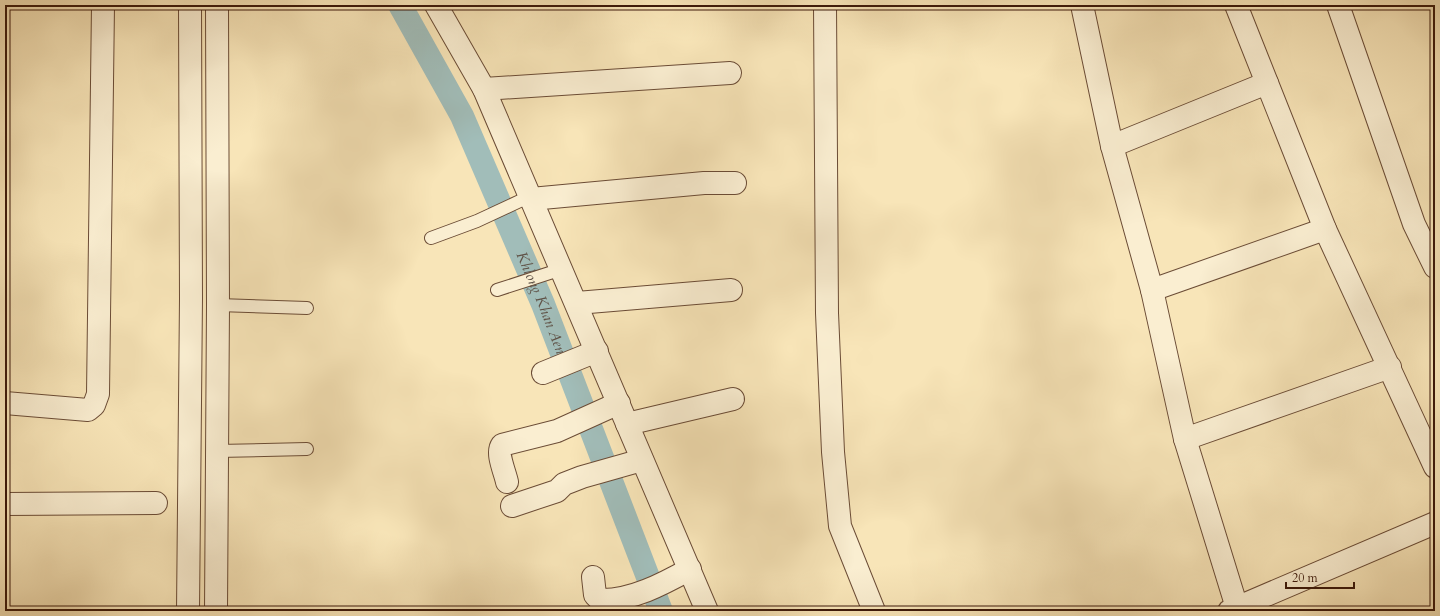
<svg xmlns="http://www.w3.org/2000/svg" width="1440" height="616" font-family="Cardo,serif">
  <rect width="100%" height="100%" fill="#f8e5b8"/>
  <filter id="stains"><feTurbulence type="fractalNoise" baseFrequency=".005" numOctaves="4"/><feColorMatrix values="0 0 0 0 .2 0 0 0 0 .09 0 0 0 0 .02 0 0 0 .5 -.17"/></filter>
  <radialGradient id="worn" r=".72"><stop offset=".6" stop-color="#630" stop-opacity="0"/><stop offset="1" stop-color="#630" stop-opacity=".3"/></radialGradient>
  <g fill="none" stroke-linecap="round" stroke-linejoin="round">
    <path stroke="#a1bdb9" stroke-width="24" id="s1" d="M 400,5 L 462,116 L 543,304 L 661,611"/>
    <g stroke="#6b4c36" stroke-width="14">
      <g id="service">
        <path d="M 431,238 L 477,221 L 522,200 L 531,199"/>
        <path d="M 497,290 L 562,269"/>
        <path d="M 218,305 L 307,308"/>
        <path d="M 217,451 L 307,449"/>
      </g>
    </g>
    <g stroke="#6b4c36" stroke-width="24">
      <g id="minor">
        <path d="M 825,5 L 827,313 L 833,452 L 840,526 L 874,611"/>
        <path d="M 1082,5 L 1112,146 L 1152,290 L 1185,439 L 1238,611"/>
        <path d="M 1236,5 L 1325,229 L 1435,467"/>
        <path d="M 1338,5 L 1414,224 L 1435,267"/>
        <path d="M 484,89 L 730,73"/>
        <path d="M 1112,146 L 1267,83"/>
        <path d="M 531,199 L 704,183 L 735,183"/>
        <path d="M 1152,290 L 1325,229"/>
        <path d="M 577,303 L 731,290"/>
        <path d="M 543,373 L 597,351"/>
        <path d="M 5,403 L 88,410 L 94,405 L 98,394 L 103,5"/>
        <path d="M 627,424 L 733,399"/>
        <path d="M 1185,439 L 1390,367"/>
        <path d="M 507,482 C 505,472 496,453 502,445 L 557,431 L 619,403"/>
        <path d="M 5,504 L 156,503"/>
        <path d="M 512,506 L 557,491 L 564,484 L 582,477 L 642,460"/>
        <path d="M 593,577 L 595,595 L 600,600 C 631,601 663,584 690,569"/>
        <path d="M 188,611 L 191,298 L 190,5"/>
        <path d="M 216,611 L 218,305 L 217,5"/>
        <path d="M 1229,611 L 1435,523"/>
      </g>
    </g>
    <g stroke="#6b4c36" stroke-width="24">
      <path id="tertiary" d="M 436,5 L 484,89 L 707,611"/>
    </g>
    <use href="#service" stroke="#faeed1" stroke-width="12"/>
    <use href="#minor" stroke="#faeed1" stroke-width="22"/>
    <use href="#tertiary" stroke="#faeed1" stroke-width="22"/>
  </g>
  <g text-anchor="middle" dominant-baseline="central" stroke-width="4" stroke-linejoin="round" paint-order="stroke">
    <g font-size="15" font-style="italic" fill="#5f5247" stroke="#faeed1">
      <text stroke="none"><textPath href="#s1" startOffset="330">Khlong Khan Aen</textPath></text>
    </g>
  </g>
  <rect width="1440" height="616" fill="none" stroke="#f8e5b8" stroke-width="20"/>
  <rect x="6" y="6" width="1428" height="604" fill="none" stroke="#3c190a" stroke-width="2"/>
  <rect x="10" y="10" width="1420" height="596" fill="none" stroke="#3c190a"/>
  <path d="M1286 582v6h68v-6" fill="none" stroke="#3c190a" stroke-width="2"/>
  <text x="1292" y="582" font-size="12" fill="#3c190a" stroke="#faeed1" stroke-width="3" paint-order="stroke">20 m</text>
  <rect width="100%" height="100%" filter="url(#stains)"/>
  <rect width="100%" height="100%" fill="url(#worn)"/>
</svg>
